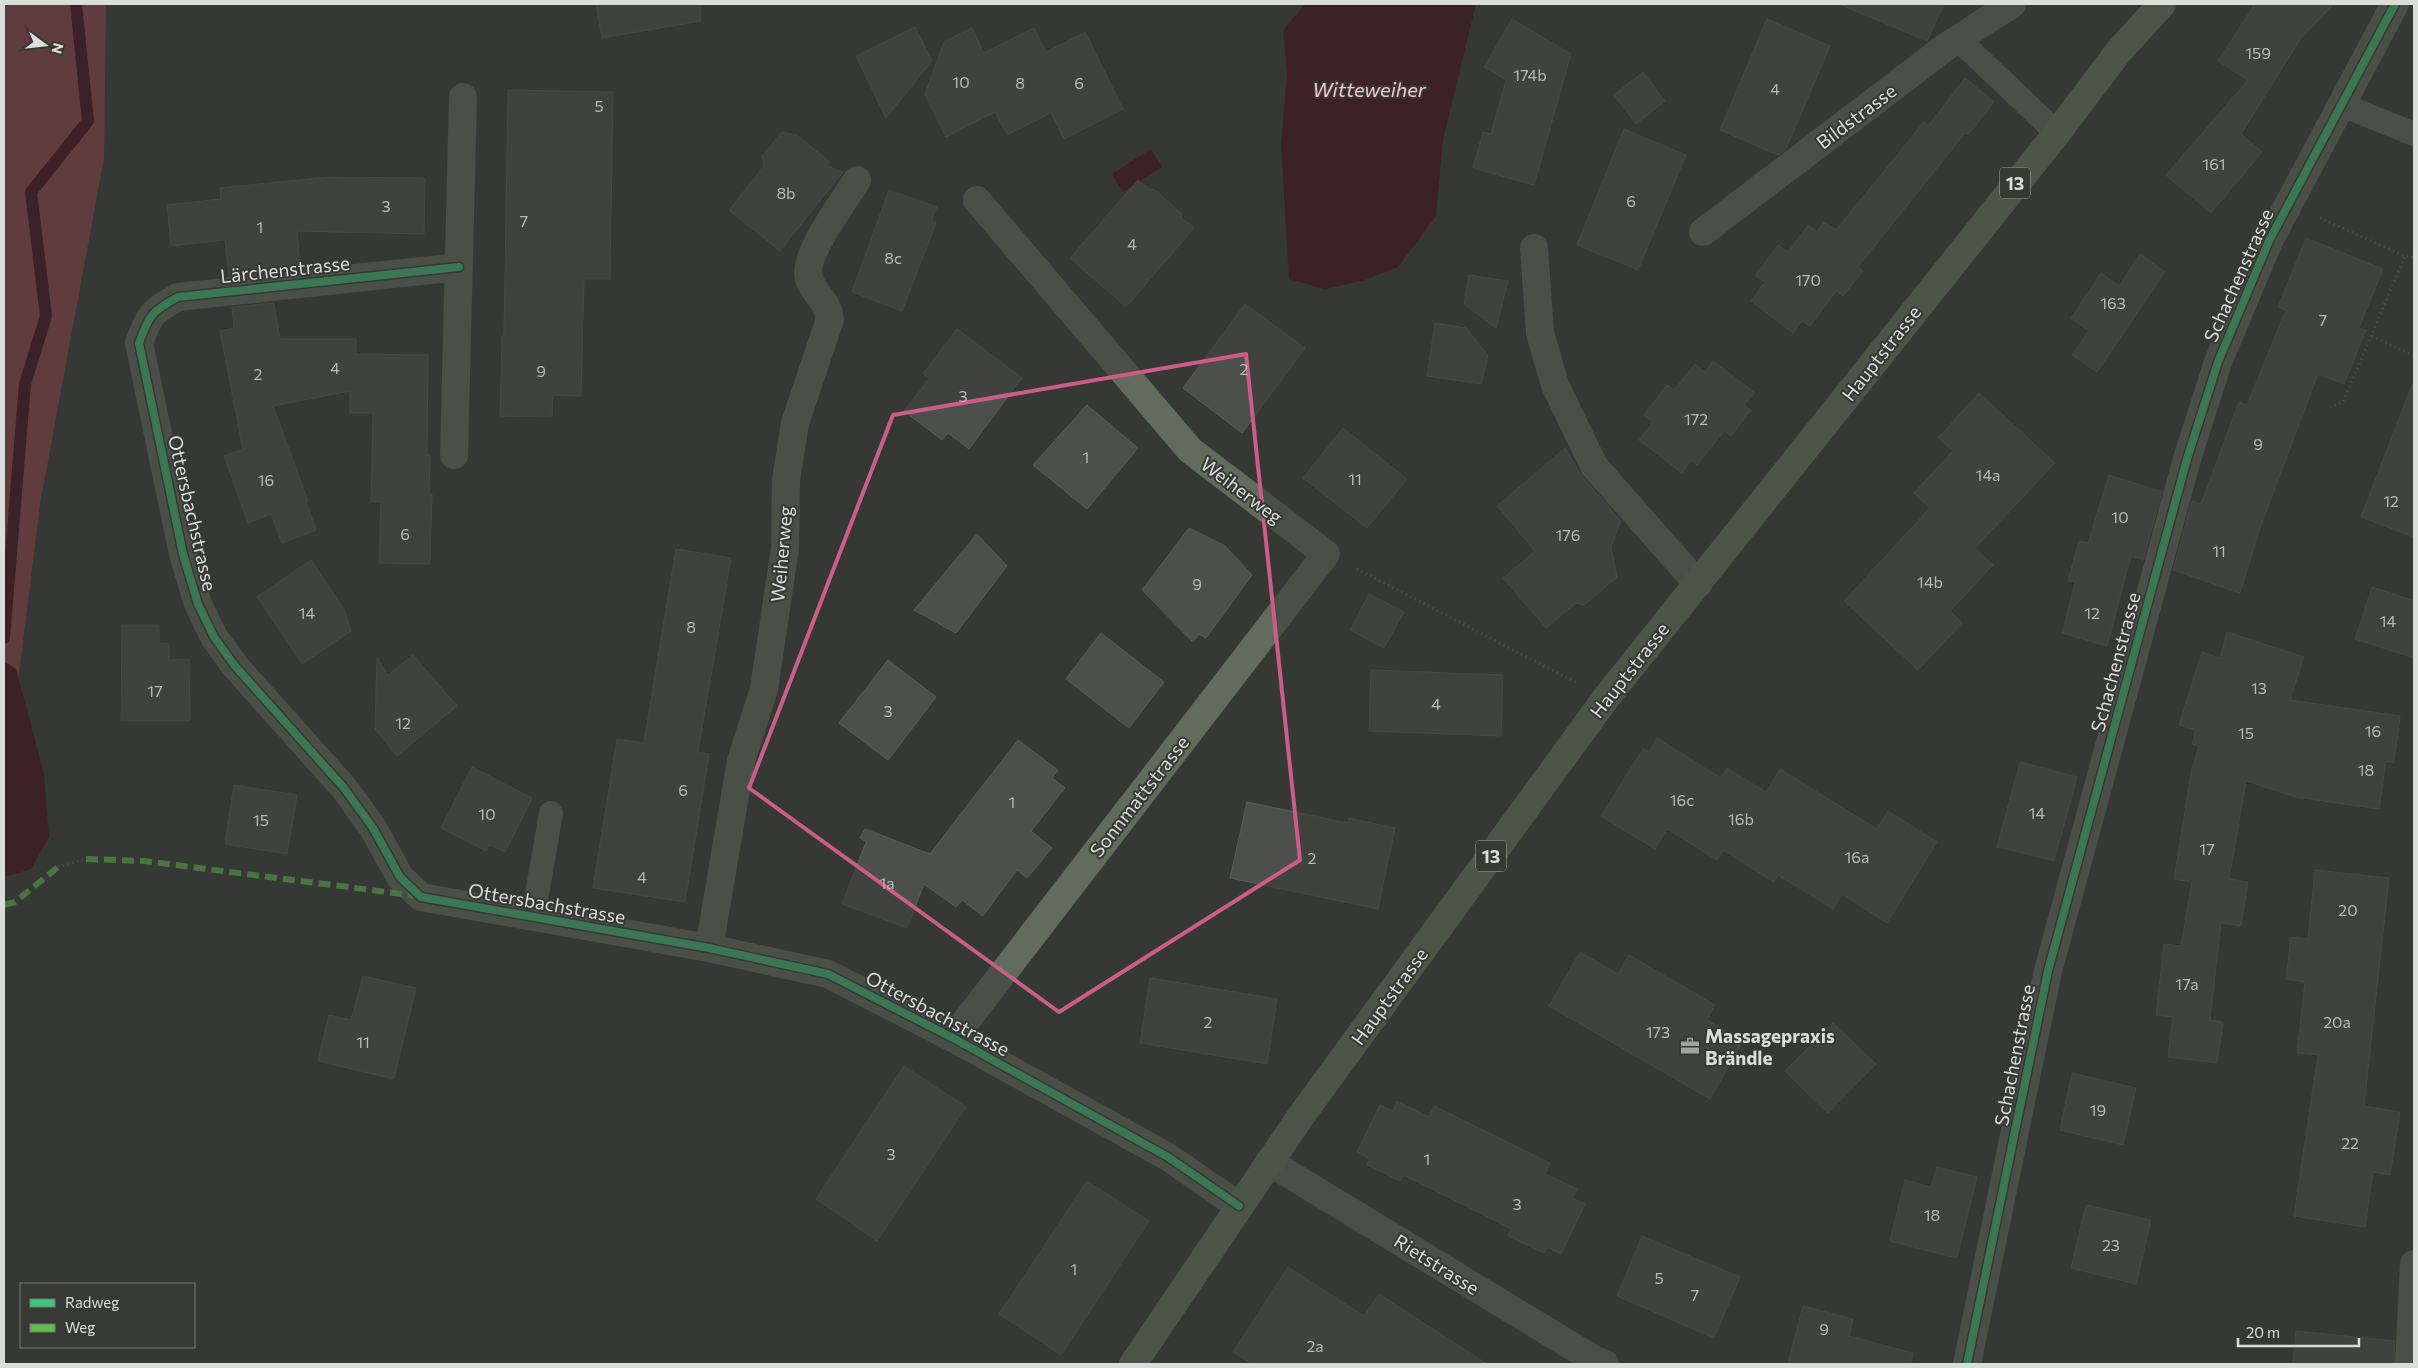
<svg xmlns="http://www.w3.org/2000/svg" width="2418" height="1368" font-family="Commissioner,sans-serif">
  <rect width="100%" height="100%" fill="#363835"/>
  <path fill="#93424c" d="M 4,4 L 106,4 L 104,158 L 40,504 L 17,691 L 4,697 Z"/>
  <g fill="#430514">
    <path d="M 1305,4 L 1476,4 L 1443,139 L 1436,216 L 1398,267 L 1365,280 L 1325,289 L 1289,279 L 1281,144 L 1287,75 L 1283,30 Z"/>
    <path d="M 1151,149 L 1162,167 L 1123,192 L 1112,174 Z"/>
    <path d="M 4,661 L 16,669 L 44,774 L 49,837 L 31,869 L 4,877 Z"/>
  </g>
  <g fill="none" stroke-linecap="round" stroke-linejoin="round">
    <path stroke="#430514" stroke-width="12" d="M 4,638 L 25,384 L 46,316 L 31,192 L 88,121 L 76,4"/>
  </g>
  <g fill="#4d4f4d" stroke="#5a5c5a">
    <path d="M 596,4 L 700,4 L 701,21 L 602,38 Z"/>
    <path d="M 1839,4 L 1944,4 L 1927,41 Z"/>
    <path d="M 2255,4 L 2334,4 L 2301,38 L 2241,134 L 2262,152 L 2211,213 L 2166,175 L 2248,80 L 2218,61 Z"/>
    <path d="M 1512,19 L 1571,54 L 1534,185 L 1473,168 L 1483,132 L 1491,134 L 1506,80 L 1484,67 Z"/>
    <path d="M 1767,19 L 1830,46 L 1786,149 L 1778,155 L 1720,130 Z"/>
    <path d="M 915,27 L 932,61 L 886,118 L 856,56 Z"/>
    <path d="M 972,28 L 984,53 L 1034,28 L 1046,52 L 1085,32 L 1123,109 L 1064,139 L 1051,113 L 1007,135 L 995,112 L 946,137 L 925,94 L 944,42 Z"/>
    <path d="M 1643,72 L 1665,101 L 1636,124 L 1614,95 Z"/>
    <path d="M 1965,78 L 1994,102 L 1968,135 L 1965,133 L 1858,267 L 1863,271 L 1843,296 L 1836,291 L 1810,326 L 1802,321 L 1793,333 L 1751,301 L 1765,282 L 1755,276 L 1778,245 L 1788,252 L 1808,225 L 1817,232 L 1824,222 L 1836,230 L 1924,122 L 1928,126 Z"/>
    <path d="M 508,90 L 613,92 L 610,279 L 584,279 L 581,396 L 553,395 L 552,417 L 500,416 L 502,336 L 504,336 Z"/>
    <path d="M 1624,129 L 1686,155 L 1638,270 L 1577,245 Z"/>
    <path d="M 782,132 L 797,135 L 830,162 L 825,165 L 843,172 L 780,251 L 729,210 L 764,166 L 762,156 Z"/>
    <path d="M 328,177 L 425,178 L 424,234 L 297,231 L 300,264 L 267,267 L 268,272 L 229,276 L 225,240 L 171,246 L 167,205 L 221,199 L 220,188 Z"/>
    <path d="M 1138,180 L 1150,190 L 1154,189 L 1182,214 L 1182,218 L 1194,228 L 1126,307 L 1070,258 Z"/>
    <path d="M 889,190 L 937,207 L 931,221 L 936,223 L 902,311 L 852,292 Z"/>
    <path d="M 2306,238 L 2383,269 L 2359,328 L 2366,330 L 2344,384 L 2318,374 L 2260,528 L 2240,593 L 2173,570 L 2192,501 L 2201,504 L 2239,402 L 2247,405 L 2286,310 L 2278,307 Z"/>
    <path d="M 2140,254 L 2165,272 L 2097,372 L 2072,355 L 2089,331 L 2071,318 L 2101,273 L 2119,286 Z"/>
    <path d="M 1469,275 L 1508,281 L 1496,328 L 1464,304 Z"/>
    <path d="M 274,303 L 280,339 L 356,339 L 356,354 L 428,355 L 427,455 L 430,456 L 429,494 L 432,494 L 430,564 L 379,563 L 381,502 L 371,502 L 373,413 L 350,413 L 350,391 L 273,406 L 308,501 L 306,501 L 316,530 L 282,543 L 271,514 L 248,523 L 224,456 L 243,449 L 220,331 L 234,328 L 232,307 Z"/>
    <path d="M 1245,304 L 1305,348 L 1242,433 L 1183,388 Z"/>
    <path d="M 1435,323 L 1466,328 L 1488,355 L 1481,384 L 1427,376 Z"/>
    <path d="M 957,329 L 1022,378 L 969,449 L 948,433 L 942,440 L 904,411 L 929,379 L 923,374 Z"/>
    <path d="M 1713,361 L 1755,393 L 1744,405 L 1751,410 L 1731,436 L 1724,431 L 1697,465 L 1691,460 L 1682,473 L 1639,440 L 1653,422 L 1644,415 L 1667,385 L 1674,390 L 1695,364 L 1705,372 Z"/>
    <path d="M 2412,385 L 2414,385 L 2414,537 L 2361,517 Z"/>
    <path d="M 1979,393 L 2055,463 L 1975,548 L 1993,565 L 1950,611 L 1962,623 L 1918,670 L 1844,601 L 1930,508 L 1914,493 L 1953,451 L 1938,438 Z"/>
    <path d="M 1087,405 L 1138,448 L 1087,509 L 1033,465 Z"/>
    <path d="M 1343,428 L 1407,479 L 1367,528 L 1303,478 Z"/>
    <path d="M 1565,448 L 1582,476 L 1621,521 L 1611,547 L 1617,577 L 1584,605 L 1576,603 L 1546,628 L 1503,578 L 1535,551 L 1497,506 Z"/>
    <path d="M 2109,475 L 2162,492 L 2143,560 L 2131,556 L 2107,646 L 2062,633 L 2075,582 L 2068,581 L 2079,541 L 2088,543 Z"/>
    <path d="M 1189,528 L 1225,546 L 1252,575 L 1206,638 L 1199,634 L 1193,642 L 1142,590 Z"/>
    <path d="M 977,534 L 1007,566 L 956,633 L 914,610 Z"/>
    <path d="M 676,549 L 731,558 L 698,752 L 709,754 L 685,902 L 593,888 L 617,739 L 644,743 Z"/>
    <path d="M 311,560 L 344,609 L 351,631 L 302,664 L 257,597 Z"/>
    <path d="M 2372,587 L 2414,601 L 2414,658 L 2355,639 Z"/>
    <path d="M 1369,594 L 1404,612 L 1384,648 L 1350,630 Z"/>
    <path d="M 122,625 L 159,625 L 159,643 L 169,644 L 169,660 L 189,659 L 190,721 L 121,721 Z"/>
    <path d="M 2227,632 L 2304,657 L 2290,700 L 2400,716 L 2394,763 L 2386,761 L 2379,809 L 2296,797 L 2246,781 L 2229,879 L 2248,882 L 2241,926 L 2221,923 L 2210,1020 L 2223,1022 L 2217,1063 L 2168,1057 L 2173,1017 L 2156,1015 L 2164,944 L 2181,946 L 2192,882 L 2174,879 L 2192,768 L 2199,746 L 2192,744 L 2196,730 L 2179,725 L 2202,652 L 2220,658 Z"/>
    <path d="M 1101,633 L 1164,682 L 1129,728 L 1066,679 Z"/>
    <path d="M 413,655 L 457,706 L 397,756 L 375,729 L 377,657 L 388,675 Z"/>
    <path d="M 888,660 L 936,697 L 888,760 L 839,723 Z"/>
    <path d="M 1371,670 L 1503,675 L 1501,736 L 1369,731 Z"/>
    <path d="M 1657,738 L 1721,778 L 1727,768 L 1766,792 L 1780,769 L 1877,829 L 1888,811 L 1937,842 L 1887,923 L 1842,894 L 1833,909 L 1778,875 L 1774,882 L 1723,850 L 1717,860 L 1667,829 L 1655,849 L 1601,816 L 1643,749 L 1649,752 Z"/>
    <path d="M 1018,740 L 1058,770 L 1052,778 L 1065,788 L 1031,831 L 1052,848 L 1027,878 L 1017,870 L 983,916 L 962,900 L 956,907 L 924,884 L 907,928 L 842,904 L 866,842 L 860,838 L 865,829 L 930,854 Z"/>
    <path d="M 2020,762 L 2077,777 L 2054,861 L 1997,847 Z"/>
    <path d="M 472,767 L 532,798 L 505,852 L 489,845 L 486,851 L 441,828 Z"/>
    <path d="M 234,785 L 297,795 L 287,854 L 225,844 Z"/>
    <path d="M 1247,802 L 1348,823 L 1349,818 L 1395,828 L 1378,909 L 1230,878 Z"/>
    <path d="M 2315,870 L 2389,878 L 2364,1106 L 2400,1112 L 2390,1175 L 2373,1172 L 2365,1227 L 2294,1216 L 2318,1055 L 2297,1053 L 2305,982 L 2286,979 L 2291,937 L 2308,939 Z"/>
    <path d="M 1580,952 L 1618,974 L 1629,955 L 1715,1005 L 1707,1020 L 1743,1041 L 1710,1099 L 1549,1006 Z"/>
    <path d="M 363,976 L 416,988 L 394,1079 L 318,1061 L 329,1015 L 351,1020 Z"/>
    <path d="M 1150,978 L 1277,999 L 1267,1064 L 1140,1043 Z"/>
    <path d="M 1833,1023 L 1876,1064 L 1828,1113 L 1785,1071 Z"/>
    <path d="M 904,1066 L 966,1107 L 877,1241 L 816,1199 Z"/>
    <path d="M 2072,1073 L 2136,1088 L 2123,1145 L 2060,1130 Z"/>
    <path d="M 1397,1101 L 1429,1117 L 1434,1106 L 1550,1163 L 1545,1174 L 1577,1189 L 1572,1198 L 1585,1204 L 1561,1254 L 1547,1247 L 1544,1253 L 1508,1236 L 1511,1229 L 1474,1210 L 1403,1175 L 1400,1181 L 1367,1165 L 1370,1159 L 1357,1152 L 1380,1105 L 1393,1111 Z"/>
    <path d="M 1937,1167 L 1977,1177 L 1957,1258 L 1890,1241 L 1905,1180 L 1931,1187 Z"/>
    <path d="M 1087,1181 L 1149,1221 L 1061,1355 L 999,1314 Z"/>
    <path d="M 2086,1205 L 2151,1220 L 2136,1284 L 2071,1268 Z"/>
    <path d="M 1642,1236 L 1740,1277 L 1714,1338 L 1617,1296 Z"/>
    <path d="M 1288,1267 L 1364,1316 L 1379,1294 L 1487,1364 L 1252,1364 L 1233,1352 Z"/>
    <path d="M 1803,1306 L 1853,1319 L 1849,1336 L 1913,1353 L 1911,1364 L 1788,1364 Z"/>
    <path d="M 2296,1331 L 2395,1341 L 2394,1364 L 2293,1364 Z"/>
  </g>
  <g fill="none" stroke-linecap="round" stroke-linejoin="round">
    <g stroke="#697065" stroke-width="3" stroke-dasharray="1 4" stroke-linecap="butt">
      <path d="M 2320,218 L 2405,256 L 2414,257"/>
      <path d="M 2372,336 L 2414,356"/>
      <path d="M 2330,407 L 2343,402 L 2405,256"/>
      <path d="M 1357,569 L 1575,682"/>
      <path d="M 58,867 L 86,859"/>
    </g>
    <g stroke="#626c5d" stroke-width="24">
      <path d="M 1958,39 L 2057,133"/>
      <path d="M 2342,105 L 2414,134"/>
      <path d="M 533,917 L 551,813"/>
    </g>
    <g stroke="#626c5d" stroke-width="28">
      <path d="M 1703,232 L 1947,46 L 2012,4"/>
      <path d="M 1534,248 L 1540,333 L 1555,385 L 1594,466 L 1698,584"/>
      <path d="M 459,267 L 178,297 C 152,311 149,315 139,343 L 183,554 L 198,604 L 214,637 L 235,666 L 344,788 L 373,828 L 400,877 L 421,897 L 709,948 L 828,974 L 953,1038 L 1168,1157 L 1239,1206"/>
      <path d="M 454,455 L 463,97"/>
      <path d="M 709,948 L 741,761 L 764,689 L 785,548 L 786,480 L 795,423 L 830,319 C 828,302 815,295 809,279 C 801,257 845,200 857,180"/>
      <path d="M 953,1038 L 1326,554 L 1190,450 L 977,200"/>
      <path d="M 1269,1162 L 1593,1359 L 1605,1364"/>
      <path d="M 1967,1364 L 2048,971 L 2187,459 L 2218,362 L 2269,241 L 2395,4"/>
      <path d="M 2409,1364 L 2414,1264"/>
    </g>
    <path stroke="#697760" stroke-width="28" d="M 1133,1364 L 1301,1116 L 1606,698 L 2057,133 L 2119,51 L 2162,4"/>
    <g stroke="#5fbe4e" stroke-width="6" stroke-dasharray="12 6" stroke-linecap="butt">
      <path d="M 86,859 L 144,861 L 418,896"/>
      <path d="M 4,905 L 15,902 L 58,867"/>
    </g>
    <g stroke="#363934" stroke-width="11">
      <g id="cycleway">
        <path d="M 459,267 L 178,297 C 152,311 149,315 139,343 L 183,554 L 198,604 L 214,637 L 235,666 L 344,788 L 373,828 L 400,877 L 421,897 L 709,948 L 828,974 L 953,1038 L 1168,1157 L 1239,1206"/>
        <path d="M 1967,1364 L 2048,971 L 2187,459 L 2218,362 L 2269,241 L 2395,4"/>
      </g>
    </g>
    <use href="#cycleway" stroke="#40c37c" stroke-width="8"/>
  </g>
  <path d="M0 0H2418V1368H0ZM 1246,354 L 1300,860 L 1059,1012 L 749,788 L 893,415 Z" fill="#363835" fill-opacity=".55" fill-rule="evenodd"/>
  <path fill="none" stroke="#cb5d87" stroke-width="4" stroke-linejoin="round" d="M 1246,354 L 1300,860 L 1059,1012 L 749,788 L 893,415 Z"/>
  <defs>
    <g id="office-bare" transform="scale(1.5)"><path d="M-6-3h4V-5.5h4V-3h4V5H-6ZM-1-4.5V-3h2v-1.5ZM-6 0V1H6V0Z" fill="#a1a3a0" stroke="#363934" stroke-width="2.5" paint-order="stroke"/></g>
  </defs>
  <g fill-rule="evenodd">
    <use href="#office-bare" x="1690" y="1046"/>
  </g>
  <g text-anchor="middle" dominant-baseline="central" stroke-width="4" stroke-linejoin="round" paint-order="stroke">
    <g font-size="16" fill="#b8bab7">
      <text x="2258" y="52">159</text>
      <text x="1530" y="74">174b</text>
      <text x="961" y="81">10</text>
      <text x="1020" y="82">8</text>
      <text x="1079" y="82">6</text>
      <text x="1775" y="88">4</text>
      <text x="599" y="105">5</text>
      <text x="2214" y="163">161</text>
      <text x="786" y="192">8b</text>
      <text x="1631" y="200">6</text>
      <text x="386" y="205">3</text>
      <text x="524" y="220">7</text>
      <text x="260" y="226">1</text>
      <text x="1132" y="243">4</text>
      <text x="893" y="257">8c</text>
      <text x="1808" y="279">170</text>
      <text x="2113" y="302">163</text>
      <text x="2323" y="319">7</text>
      <text x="335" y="367">4</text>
      <text x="1244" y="368">2</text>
      <text x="541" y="370">9</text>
      <text x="258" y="373">2</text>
      <text x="963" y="395">3</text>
      <text x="1696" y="418">172</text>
      <text x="2258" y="443">9</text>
      <text x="1086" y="456">1</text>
      <text x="1988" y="474">14a</text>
      <text x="1355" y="478">11</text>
      <text x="266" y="479">16</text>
      <text x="2391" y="500">12</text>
      <text x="2120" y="516">10</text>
      <text x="405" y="533">6</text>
      <text x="1568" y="534">176</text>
      <text x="2219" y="550">11</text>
      <text x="1930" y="581">14b</text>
      <text x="1197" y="583">9</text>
      <text x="307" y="612">14</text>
      <text x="2092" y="612">12</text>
      <text x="2388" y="620">14</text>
      <text x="691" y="626">8</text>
      <text x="2259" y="687">13</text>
      <text x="155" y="690">17</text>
      <text x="1436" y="703">4</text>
      <text x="888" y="710">3</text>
      <text x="403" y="722">12</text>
      <text x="2373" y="730">16</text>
      <text x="2246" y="732">15</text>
      <text x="2366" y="769">18</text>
      <text x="683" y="789">6</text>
      <text x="1682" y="799">16c</text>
      <text x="1012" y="801">1</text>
      <text x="2037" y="812">14</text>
      <text x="487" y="813">10</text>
      <text x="1741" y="818">16b</text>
      <text x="261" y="819">15</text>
      <text x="2207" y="848">17</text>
      <text x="1857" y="856">16a</text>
      <text x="1312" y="857">2</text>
      <text x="642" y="876">4</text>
      <text x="887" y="882">1a</text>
      <text x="2348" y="909">20</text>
      <text x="2187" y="983">17a</text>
      <text x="1208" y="1021">2</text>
      <text x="2337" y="1021">20a</text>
      <text x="1658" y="1031">173</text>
      <text x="363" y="1041">11</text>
      <text x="2098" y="1109">19</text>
      <text x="2350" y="1142">22</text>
      <text x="891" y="1153">3</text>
      <text x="1427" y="1158">1</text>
      <text x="1517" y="1203">3</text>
      <text x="1932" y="1214">18</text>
      <text x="2111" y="1244">23</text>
      <text x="1074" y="1268">1</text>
      <text x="1659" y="1277">5</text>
      <text x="1695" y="1294">7</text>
      <text x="1824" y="1328">9</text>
      <text x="1315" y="1345">2a</text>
    </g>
    <g fill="#363934" stroke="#aaaca8" stroke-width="1">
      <rect x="2000" y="167.5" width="30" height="31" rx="4"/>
      <rect x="1476" y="840.5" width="30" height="31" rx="4"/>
    </g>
    <g font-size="18" font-weight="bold" fill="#dbddda">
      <text x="2015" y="183">13</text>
      <text x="1491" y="856">13</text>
    </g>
    <g font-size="19" fill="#dbddda" stroke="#363934">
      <text transform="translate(1856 116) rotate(-37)">Bildstrasse</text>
      <text transform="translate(285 269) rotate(-6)">Lärchenstrasse</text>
      <text transform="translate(2238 275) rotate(-66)">Schachenstrasse</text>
      <text transform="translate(1881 353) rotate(-52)">Hauptstrasse</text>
      <text transform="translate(1242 490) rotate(37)">Weiherweg</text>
      <text transform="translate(193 513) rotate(77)">Ottersbachstrasse</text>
      <text transform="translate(781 554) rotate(-85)">Weiherweg</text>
      <text transform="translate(2115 662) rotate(-75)">Schachenstrasse</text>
      <text transform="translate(1629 670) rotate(-52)">Hauptstrasse</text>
      <text transform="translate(1139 796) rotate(-52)">Sonnmattstrasse</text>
      <text transform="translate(547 903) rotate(10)">Ottersbachstrasse</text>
      <text transform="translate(1389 996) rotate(-54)">Hauptstrasse</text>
      <text transform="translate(938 1013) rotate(28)">Ottersbachstrasse</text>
      <text transform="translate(2014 1055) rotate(-79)">Schachenstrasse</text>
      <text transform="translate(1437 1264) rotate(32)">Rietstrasse</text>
    </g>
    <g font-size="19" font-weight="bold" fill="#dbddda" stroke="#363934" text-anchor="start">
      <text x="1705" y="1035">Massagepraxis<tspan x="1705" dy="22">Brändle</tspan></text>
    </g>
    <g font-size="20" font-style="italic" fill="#fbc4c8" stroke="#363934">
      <text x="1369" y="89">Witteweiher</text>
    </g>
  </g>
  <rect width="2418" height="1368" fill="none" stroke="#dbddda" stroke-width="10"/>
  <rect x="20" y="1283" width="175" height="65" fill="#363934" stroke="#787b76"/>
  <rect x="30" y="1299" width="25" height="8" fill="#40c37c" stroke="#787b76"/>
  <text x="65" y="1308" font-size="15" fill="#dbddda">Radweg</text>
  <rect x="30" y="1324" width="25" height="8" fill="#5fbe4e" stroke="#787b76"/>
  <text x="65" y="1333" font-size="15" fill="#dbddda">Weg</text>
  <g transform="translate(45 45) rotate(105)" stroke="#363934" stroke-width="4" paint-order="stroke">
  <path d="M0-4L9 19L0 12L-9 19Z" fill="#dbddda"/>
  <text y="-8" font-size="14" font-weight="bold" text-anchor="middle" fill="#dbddda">N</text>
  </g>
  <path d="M2238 1338v8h121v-8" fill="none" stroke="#dbddda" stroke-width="2.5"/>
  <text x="2246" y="1338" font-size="15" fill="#dbddda" stroke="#363934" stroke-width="4" paint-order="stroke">20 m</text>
</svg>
